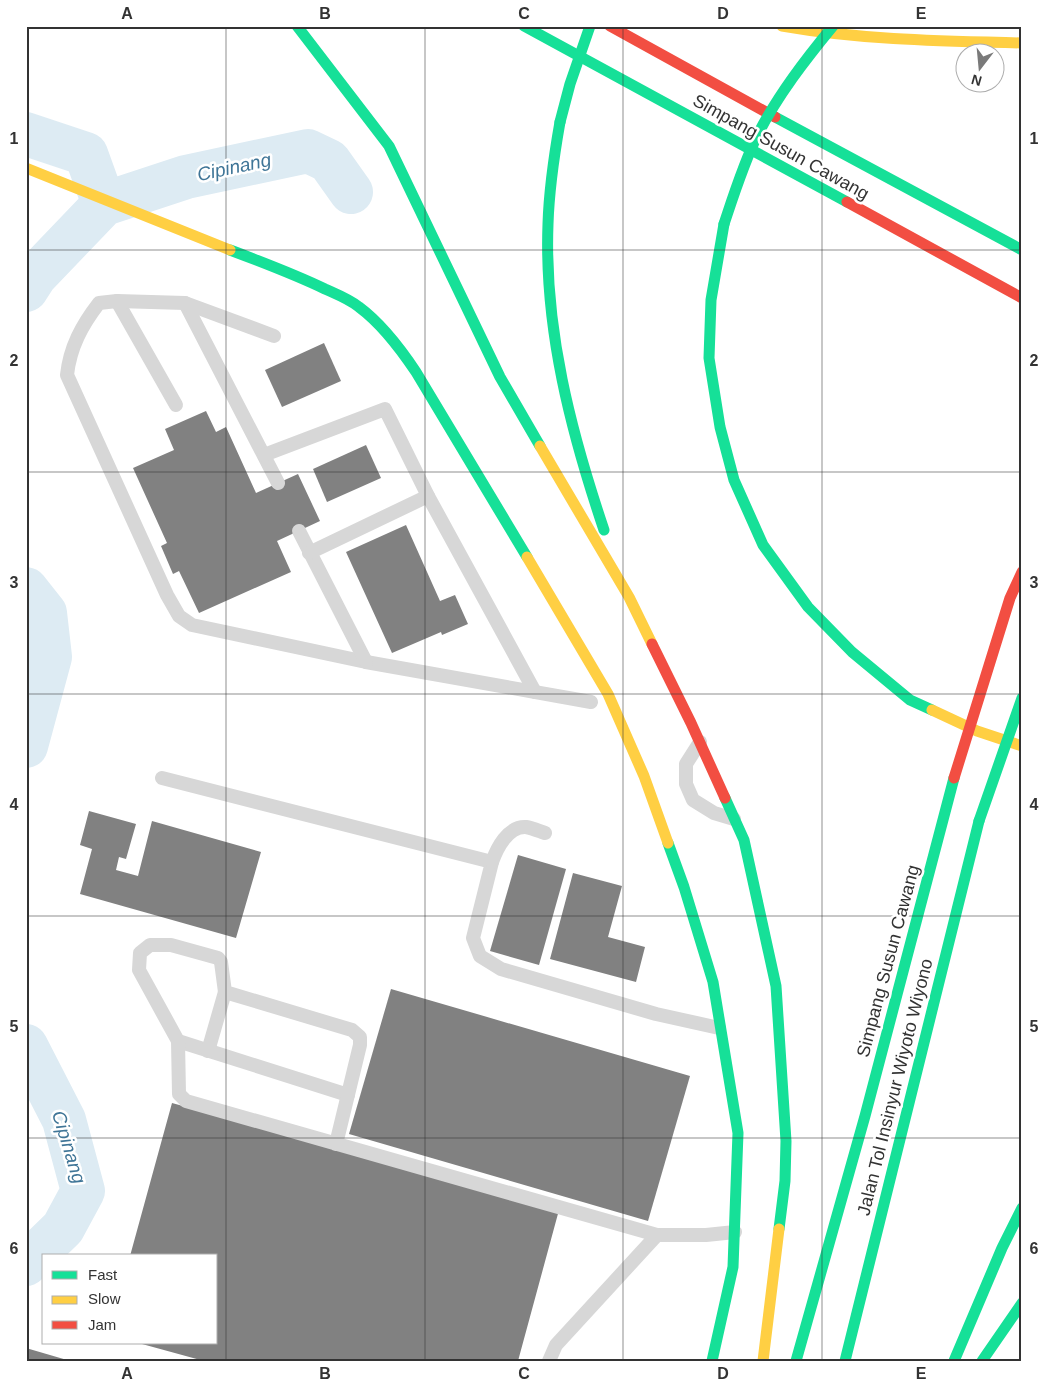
<svg xmlns="http://www.w3.org/2000/svg" width="1048" height="1387" font-family="Helvetica,sans-serif">
  <rect width="100%" height="100%" fill="#fff"/>
  <g fill="none" stroke-linecap="round" stroke-linejoin="round">
    <g stroke="#ddebf3" stroke-width="44">
      <path d="M 26,134 L 86,154 L 104,204"/>
      <path d="M 26,290 L 35,276 L 104,204 L 186,177 L 308,151 L 329,161 L 351,192"/>
      <path d="M 26,589 L 45,613 L 50,657 L 26,746"/>
      <path d="M 26,1046 L 64,1120 L 83,1191 L 63,1228 L 26,1264"/>
    </g>
  </g>
  <g fill="#818181">
    <path d="M 324,343 L 341,381 L 282,407 L 265,370 Z"/>
    <path d="M 206,411 L 216,432 L 226,427 L 256,493 L 298,474 L 320,521 L 277,541 L 291,572 L 199,613 L 179,571 L 173,574 L 161,546 L 167,543 L 133,468 L 174,450 L 165,429 Z"/>
    <path d="M 366,445 L 381,478 L 327,502 L 313,469 Z"/>
    <path d="M 406,525 L 440,601 L 455,595 L 468,624 L 442,635 L 441,632 L 392,653 L 346,552 Z"/>
    <path d="M 89,811 L 136,824 L 126,859 L 119,857 L 116,870 L 138,876 L 152,821 L 261,852 L 236,938 L 80,894 L 92,849 L 80,845 Z"/>
    <path d="M 518,855 L 566,869 L 539,965 L 490,951 Z"/>
    <path d="M 573,873 L 622,886 L 608,937 L 645,947 L 636,982 L 550,959 Z"/>
    <path d="M 391,989 L 690,1076 L 648,1221 L 349,1134 Z"/>
    <path d="M 172,1103 L 559,1210 L 518,1361 L 204,1361 L 142,1344 L 216,1343 L 216,1256 L 130,1256 Z"/>
    <path d="M 26,1348 L 67,1360 L 67,1361 L 26,1361 Z"/>
  </g>
  <g fill="none" stroke-linecap="round" stroke-linejoin="round">
    <g stroke="#d7d7d7" stroke-width="14">
      <path d="M 117,301 L 176,405"/>
      <path d="M 185,303 L 278,483"/>
      <path d="M 274,336 L 185,303 L 117,301 L 99,303 C 82,325 70,347 67,375 L 167,595 L 179,616 L 192,625 L 366,662 L 591,702"/>
      <path d="M 264,455 L 385,409 L 428,496 L 535,692"/>
      <path d="M 299,531 L 366,662"/>
      <path d="M 309,553 L 428,496"/>
      <path d="M 700,742 L 686,764 L 686,784 L 693,800 L 714,813 L 734,819"/>
      <path d="M 162,778 L 492,862 L 473,938 L 480,956 L 501,969 L 656,1014 L 719,1028"/>
      <path d="M 492,862 C 497,848 508,826 526,827 C 532,828 539,831 545,833"/>
      <path d="M 178,1041 L 348,1095"/>
      <path d="M 208,1051 L 225,992"/>
      <path d="M 336,1144 L 360,1045 L 360,1037 L 352,1030 L 225,992 L 221,962 L 218,958 L 171,945 L 150,945 L 140,953 L 139,970 L 178,1041 L 179,1094 L 186,1101 L 657,1235 L 706,1235 L 735,1232"/>
      <path d="M 549,1361 L 556,1345 L 657,1235"/>
    </g>
    <g stroke="#16e098" stroke-width="11">
      <path d="M 297,26 L 389,146 L 500,377 L 540,446"/>
      <path d="M 524,26 L 847,202"/>
      <path d="M 775,117 L 1022,250"/>
      <path d="M 560,122 C 554,156 549,190 548,224 C 544,329 571,432 604,530"/>
      <path d="M 724,224 L 711,300 L 709,358 L 720,427 L 734,480 L 763,545 L 808,607 L 852,652 L 910,700 L 932,710"/>
      <path d="M 230,250 C 262,262 294,274 325,289 C 336,294 349,299 359,307 C 382,324 400,348 416,372 L 527,557"/>
      <path d="M 725,798 L 744,840 L 776,986 L 786,1141 L 785,1181 L 779,1229"/>
      <path d="M 668,843 L 684,887 L 713,982 L 738,1133 L 733,1267 L 712,1361"/>
      <path d="M 796,1361 L 865,1116 L 954,778"/>
      <path d="M 845,1361 L 979,821"/>
      <path d="M 954,1361 L 1002,1248 L 1022,1208"/>
      <path d="M 982,1361 L 1022,1303"/>
    </g>
    <g stroke="#ffcf43" stroke-width="11">
      <path d="M 782,26 C 862,40 941,41 1022,43"/>
      <path d="M 26,168 L 230,250"/>
      <path d="M 540,446 L 629,597 L 652,644"/>
      <path d="M 527,557 L 608,694 L 644,776 L 668,843"/>
      <path d="M 932,710 L 977,731 L 1022,746"/>
      <path d="M 763,1361 L 779,1229"/>
    </g>
    <g stroke="#f24e42" stroke-width="11">
      <path d="M 610,26 L 775,117"/>
      <path d="M 847,202 L 1022,298"/>
      <path d="M 652,644 L 691,723 L 725,798"/>
    </g>
    <g stroke="#16e098" stroke-width="11">
      <path d="M 560,122 L 570,84 L 590,26"/>
      <path d="M 724,224 C 734,194 744,162 758,134 C 778,95 805,60 833,26"/>
      <path d="M 979,821 L 1022,698"/>
    </g>
    <path stroke="#f24e42" stroke-width="11" d="M 954,778 L 1010,598 L 1022,572"/>
  </g>
  <path fill="none" stroke="#333" stroke-width="1" stroke-opacity="0.55" d="M 226,26 L 226,1361M 425,26 L 425,1361M 623,26 L 623,1361M 822,26 L 822,1361M 26,250 L 1022,250M 26,472 L 1022,472M 26,694 L 1022,694M 26,916 L 1022,916M 26,1138 L 1022,1138"/>
  <g text-anchor="middle" dominant-baseline="central" stroke-width="5" stroke-linejoin="round" paint-order="stroke">
    <g font-size="18" fill="#333" stroke="#fff">
      <text transform="translate(781 147) rotate(29)">Simpang Susun Cawang</text>
      <text transform="translate(888 961) rotate(-75)">Simpang Susun Cawang</text>
      <text transform="translate(895 1087) rotate(-76)">Jalan Tol Insinyur Wiyoto Wiyono</text>
    </g>
    <g font-size="19" font-style="italic" fill="#3f7597" stroke="#fff">
      <text transform="translate(234 167) rotate(-12)">Cipinang</text>
      <text transform="translate(69 1147) rotate(73)">Cipinang</text>
    </g>
  </g>
  <rect width="1048" height="1387" fill="none" stroke="#ffffff" stroke-width="55"/>
  <rect x="42" y="1254" width="175" height="90" fill="#ffffff" stroke="#adadad"/>
  <rect x="52" y="1271" width="25" height="8" fill="#16e098" stroke="#adadad"/>
  <text x="88" y="1280" font-size="15" fill="#333333">Fast</text>
  <rect x="52" y="1296" width="25" height="8" fill="#ffcf43" stroke="#adadad"/>
  <text x="88" y="1304" font-size="15" fill="#333333">Slow</text>
  <rect x="52" y="1321" width="25" height="8" fill="#f24e42" stroke="#adadad"/>
  <text x="88" y="1330" font-size="15" fill="#333333">Jam</text>
  <g transform="translate(980 68) rotate(196)"><circle r="24" fill="#ffffff" stroke="#adadad"/>
  <path d="M0-4L9 19L0 12L-9 19Z" fill="#7a7a7a"/>
  <text y="-8" font-size="14" font-weight="bold" text-anchor="middle" fill="#333333">N</text>
  </g>
  <rect x="28" y="28" width="992" height="1332" fill="none" stroke="#333" stroke-width="2"/>
  <g font-size="16" text-anchor="middle" font-weight="bold" fill="#333">
    <text x="127" y="19">A</text>
    <text x="325" y="19">B</text>
    <text x="524" y="19">C</text>
    <text x="723" y="19">D</text>
    <text x="921" y="19">E</text>
    <text x="14" y="144">1</text>
    <text x="1034" y="144">1</text>
    <text x="14" y="366">2</text>
    <text x="1034" y="366">2</text>
    <text x="14" y="588">3</text>
    <text x="1034" y="588">3</text>
    <text x="14" y="810">4</text>
    <text x="1034" y="810">4</text>
    <text x="14" y="1032">5</text>
    <text x="1034" y="1032">5</text>
    <text x="14" y="1254">6</text>
    <text x="1034" y="1254">6</text>
    <text x="127" y="1379">A</text>
    <text x="325" y="1379">B</text>
    <text x="524" y="1379">C</text>
    <text x="723" y="1379">D</text>
    <text x="921" y="1379">E</text>
  </g>
</svg>
